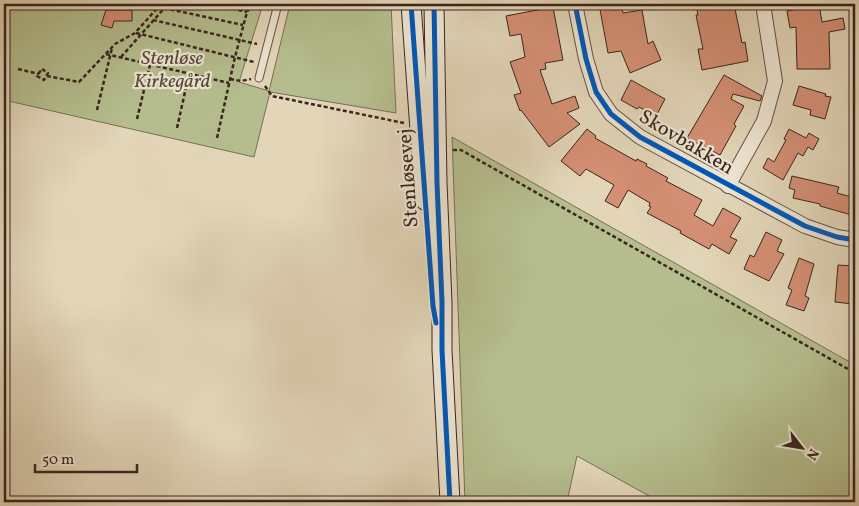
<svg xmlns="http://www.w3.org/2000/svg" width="859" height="506" font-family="Vollkorn,serif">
  <rect width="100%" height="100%" fill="#e2d5b8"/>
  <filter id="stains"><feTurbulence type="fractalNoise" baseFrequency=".004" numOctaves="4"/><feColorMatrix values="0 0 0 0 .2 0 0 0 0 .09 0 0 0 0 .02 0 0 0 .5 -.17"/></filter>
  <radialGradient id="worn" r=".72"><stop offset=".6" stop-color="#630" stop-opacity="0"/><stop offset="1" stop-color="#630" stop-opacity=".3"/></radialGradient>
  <g fill="#b5bd8e" stroke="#777156">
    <path d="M 4,4 L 263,4 L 239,82 L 269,91 L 290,4 L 391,4 L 396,113 L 270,92 L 254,157 L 4,100 Z"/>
    <path d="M 452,137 L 855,365 L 855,502 L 660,502 L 577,456 L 567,502 L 465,502 Z"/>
  </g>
  <g fill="#d48f74" stroke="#39251d">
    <path d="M 599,4 L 612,4 L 614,10 L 622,9 L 623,13 L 642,10 L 648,44 L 653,41 L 661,60 L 630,73 L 621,51 L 608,53 Z"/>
    <path d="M 714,4 L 734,4 L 742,43 L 745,42 L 748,61 L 702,70 L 698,49 L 703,49 L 696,15 L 698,15 L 697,10 L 715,6 Z"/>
    <path d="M 802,4 L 819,4 L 822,22 L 843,18 L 845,29 L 829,32 L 830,69 L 797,69 L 796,27 L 790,28 L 787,11 L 803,8 Z"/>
    <path d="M 553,7 L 563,60 L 545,63 L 546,69 L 540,70 L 552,104 L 575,96 L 579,108 L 567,113 L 580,124 L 549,147 L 521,110 L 520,111 L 514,95 L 521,93 L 510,62 L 525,57 L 521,34 L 510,36 L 506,16 Z"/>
    <path d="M 106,10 L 132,10 L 132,21 L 114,21 L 112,28 L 101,25 Z"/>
    <path d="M 724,75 L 762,96 L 760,101 L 733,94 L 731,99 L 744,106 L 734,124 L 736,126 L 720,155 L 687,138 Z"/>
    <path d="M 631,80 L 665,99 L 656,116 L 639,107 L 637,109 L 621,100 Z"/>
    <path d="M 799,86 L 826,94 L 825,96 L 831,97 L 825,119 L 810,115 L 811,110 L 793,105 Z"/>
    <path d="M 587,129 L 596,136 L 595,138 L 636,161 L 637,159 L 647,164 L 646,166 L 668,178 L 666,181 L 702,200 L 694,215 L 713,226 L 723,208 L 741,218 L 730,237 L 737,240 L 729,254 L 712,244 L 709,249 L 680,233 L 681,231 L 647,213 L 651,207 L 649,206 L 650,203 L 628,190 L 618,208 L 605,201 L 614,185 L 586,169 L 580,176 L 561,161 Z"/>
    <path d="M 789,129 L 806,138 L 809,133 L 819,139 L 813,150 L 808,147 L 803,156 L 798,153 L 783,180 L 763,168 L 768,158 L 774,162 L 786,140 L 784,139 Z"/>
    <path d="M 792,176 L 839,187 L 837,193 L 855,198 L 855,216 L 820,206 L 820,204 L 793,198 L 795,190 L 789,188 Z"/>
    <path d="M 766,232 L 782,240 L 777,251 L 784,254 L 769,281 L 744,269 L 750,255 L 754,257 Z"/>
    <path d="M 799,258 L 814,264 L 805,296 L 809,298 L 804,311 L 786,305 L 792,290 L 788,288 Z"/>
    <path d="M 838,265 L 855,266 L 853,304 L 835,302 Z"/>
  </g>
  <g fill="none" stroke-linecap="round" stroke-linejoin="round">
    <g stroke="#635144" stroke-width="9">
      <path id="lane" d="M 259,78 L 278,4"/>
    </g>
    <g stroke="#635144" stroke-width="16">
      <g id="street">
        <path d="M 575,4 L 586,59 L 596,92 L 611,114 L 640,137 L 805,226 L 837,237 L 855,240"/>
        <path d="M 728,186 L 764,121 L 775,81 L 763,4"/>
      </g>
    </g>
    <g stroke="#39251d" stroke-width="21">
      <g id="secondary">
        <path d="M 411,4 L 425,200"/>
        <path d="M 434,4 L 437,183 L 442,302 L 442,350 L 450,502"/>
      </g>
    </g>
    <g stroke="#39251d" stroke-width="2.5" stroke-dasharray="4 2.5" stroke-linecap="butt">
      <path d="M 213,4 L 247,12"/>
      <path d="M 164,8 L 243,25"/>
      <path d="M 153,20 L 257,44"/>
      <path d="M 136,33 L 254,62"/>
      <path d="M 106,54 L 229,83"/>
      <path d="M 121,57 L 168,4"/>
      <path d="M 18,69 L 39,74"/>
      <path d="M 42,69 L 48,73 L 44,80 L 37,76 Z"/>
      <path d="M 47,76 L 79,82 L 115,44 L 135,33 L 161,4"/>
      <path d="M 230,79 L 241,81 L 251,79"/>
      <path d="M 265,86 L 272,96 L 404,123"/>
      <path d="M 97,110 L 112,48"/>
      <path d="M 137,119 L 150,65"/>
      <path d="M 177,128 L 189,74"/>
      <path d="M 217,138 L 235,57 L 247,12 L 251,4"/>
      <path d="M 453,150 L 461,150 L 855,373"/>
    </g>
    <use href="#lane" stroke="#ece4d1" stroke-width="7"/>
    <use href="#street" stroke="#ece4d1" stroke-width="14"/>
    <use href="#secondary" stroke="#ece4d1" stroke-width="19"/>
    <g stroke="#ece4d1" stroke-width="8">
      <g id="cycleway">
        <path d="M 411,4 L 433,306 L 436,323"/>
        <path d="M 434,4 L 437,183 L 442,302 L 442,350 L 450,502"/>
        <path d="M 575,4 L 586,59 L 596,92 L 611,114 L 640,137 L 805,226 L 837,237 L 855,240"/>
      </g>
    </g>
    <use href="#cycleway" stroke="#0057b8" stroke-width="5"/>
  </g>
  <g text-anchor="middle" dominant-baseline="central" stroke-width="4.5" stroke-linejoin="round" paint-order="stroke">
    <g font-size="20" font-style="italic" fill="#584b39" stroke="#ece4d1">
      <text x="172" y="59">Stenløse<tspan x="172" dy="23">Kirkegård</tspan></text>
    </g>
    <g font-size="20" fill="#39251d" stroke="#ece4d1">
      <text transform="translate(686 143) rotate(31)">Skovbakken</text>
      <text transform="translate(409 178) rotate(-94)">Stenløsevej</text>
    </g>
  </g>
  <rect width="859" height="506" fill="none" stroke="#e2d5b8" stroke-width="20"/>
  <rect x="5" y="5" width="849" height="496" fill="none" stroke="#39251d" stroke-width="2.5"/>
  <rect x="10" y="10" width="839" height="486" fill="none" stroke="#39251d"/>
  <g transform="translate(802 448) rotate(121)" stroke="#ece4d1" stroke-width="4" paint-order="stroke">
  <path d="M0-4L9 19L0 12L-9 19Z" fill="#39251d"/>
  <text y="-8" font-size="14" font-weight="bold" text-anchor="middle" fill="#39251d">N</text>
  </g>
  <path d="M35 464v8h102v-8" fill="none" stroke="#39251d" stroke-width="2.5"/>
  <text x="42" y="464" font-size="15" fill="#39251d" stroke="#ece4d1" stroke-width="4" paint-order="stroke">50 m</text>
  <rect width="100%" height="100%" filter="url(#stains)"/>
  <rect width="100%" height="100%" fill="url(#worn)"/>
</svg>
